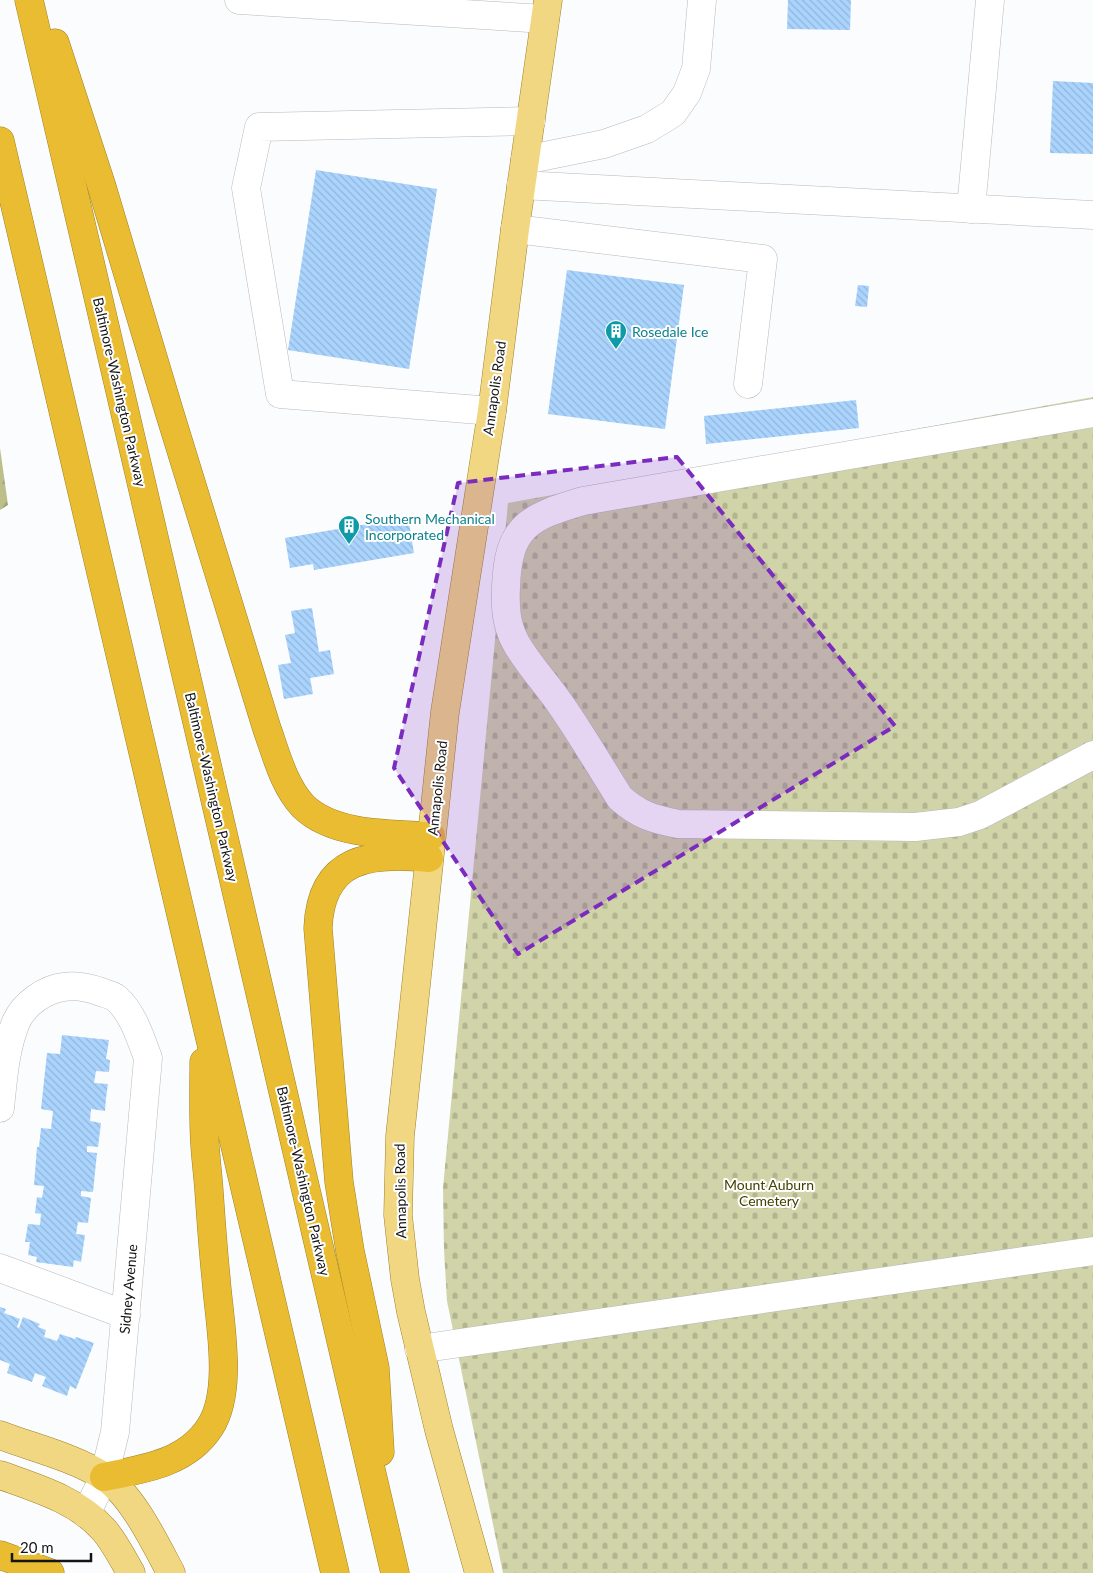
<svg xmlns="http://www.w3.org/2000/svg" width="1093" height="1573" font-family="Lato,sans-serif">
  <defs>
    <pattern id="forest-firs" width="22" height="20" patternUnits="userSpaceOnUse" patternTransform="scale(1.25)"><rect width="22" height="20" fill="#bcbf89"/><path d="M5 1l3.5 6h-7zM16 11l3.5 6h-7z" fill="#a1a376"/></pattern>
    <pattern id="cemetery-stones" width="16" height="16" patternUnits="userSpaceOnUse" patternTransform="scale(1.25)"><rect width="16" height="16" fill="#d1d4a8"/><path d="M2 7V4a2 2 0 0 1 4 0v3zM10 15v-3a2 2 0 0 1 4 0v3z" fill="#b3b590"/></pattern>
    <pattern id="building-back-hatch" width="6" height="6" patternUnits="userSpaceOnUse" patternTransform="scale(1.25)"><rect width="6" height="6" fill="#aad4fd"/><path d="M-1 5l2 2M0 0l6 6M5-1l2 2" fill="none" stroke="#91b5d8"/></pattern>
  </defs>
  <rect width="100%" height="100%" fill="#fafcfe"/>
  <path fill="url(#forest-firs)" d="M 0,448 L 8,505 L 0,510 Z"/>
  <path fill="url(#cemetery-stones)" d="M 1093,397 L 1093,1573 L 503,1573 L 447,1301 L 444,1250 L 443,1188 L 508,503 Z"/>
  <g fill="url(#building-back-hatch)">
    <path d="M 788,0 L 851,0 L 850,30 L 787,29 Z"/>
    <path d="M 1053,81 L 1093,83 L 1093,154 L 1050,153 Z"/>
    <path d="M 316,170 L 437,189 L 409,369 L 288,350 Z"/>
    <path d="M 567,270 L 684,285 L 665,429 L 548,414 Z"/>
    <path d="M 858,285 L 869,286 L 867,307 L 855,306 Z"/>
    <path d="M 856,400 L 859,428 L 706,444 L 704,416 Z"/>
    <path d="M 408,517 L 414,553 L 314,570 L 313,564 L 290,568 L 285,538 Z"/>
    <path d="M 312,608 L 319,652 L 330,650 L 334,674 L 310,678 L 313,694 L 284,699 L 278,665 L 291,663 L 285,635 L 295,633 L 291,611 Z"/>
    <path d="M 62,1035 L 109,1040 L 106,1059 L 110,1060 L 109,1072 L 96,1071 L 94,1083 L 108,1084 L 106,1098 L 105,1111 L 91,1109 L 90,1121 L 101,1123 L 98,1147 L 87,1146 L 87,1152 L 97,1153 L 93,1192 L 81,1191 L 81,1196 L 91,1198 L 88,1223 L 78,1222 L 76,1234 L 85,1235 L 81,1262 L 74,1260 L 73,1267 L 36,1262 L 37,1257 L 28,1255 L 30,1242 L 25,1242 L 28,1224 L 40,1225 L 41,1214 L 35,1213 L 37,1197 L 42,1198 L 44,1186 L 34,1185 L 37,1147 L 39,1147 L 41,1128 L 51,1129 L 53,1111 L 41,1109 L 47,1053 L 60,1054 Z"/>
    <path d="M 0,1307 L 6,1309 L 4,1313 L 20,1319 L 17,1327 L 19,1328 L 23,1317 L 40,1324 L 38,1327 L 46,1330 L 44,1337 L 57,1341 L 60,1334 L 75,1339 L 76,1337 L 94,1343 L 76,1389 L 70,1386 L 67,1396 L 42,1386 L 46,1377 L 35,1373 L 32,1382 L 7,1373 L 10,1364 L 0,1360 Z"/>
  </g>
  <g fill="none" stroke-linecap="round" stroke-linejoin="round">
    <g stroke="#b7b9bb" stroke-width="29">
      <g id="minor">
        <path d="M 239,0 L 545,19"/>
        <path d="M 525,160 L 604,144 L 647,129 L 673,113 L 687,93 L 696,69 L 702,0"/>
        <path d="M 521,185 L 1093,215"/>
        <path d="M 971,209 L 990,0"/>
        <path d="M 515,229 L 763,259 L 748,384"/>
        <path d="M 492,411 L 280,394 L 246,188 L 259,127 L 531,121"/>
        <path d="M 1093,413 L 583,501 C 528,517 508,527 506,587 C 505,607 506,625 516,643 C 529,666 548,685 563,708 C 583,737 601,768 620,798 C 639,815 653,819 678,824 L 915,827 L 959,822 L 980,815 L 1093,755"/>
        <path d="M 0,1108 C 3,1079 5,1049 16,1022 C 24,1004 45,989 64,987 C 76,985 90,988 101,992 C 106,994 112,995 116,998 C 133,1013 140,1037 148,1058 L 115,1432 L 104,1477 L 86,1514"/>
        <path d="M 0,1268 L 126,1315"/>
        <path d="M 419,1349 L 1093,1251"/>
      </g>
    </g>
    <g stroke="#9f8228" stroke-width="29">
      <g id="major">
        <path d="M 0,1435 C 34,1448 73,1457 103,1476 C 132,1494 155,1543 171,1573"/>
        <path d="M 0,1475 C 36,1488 78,1500 104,1530 C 115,1543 123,1559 131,1573"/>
        <path d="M 479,1573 L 439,1430 L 411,1312 L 405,1279 L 398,1215 L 400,1136 L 445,712 L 492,411 L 515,229 L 548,0"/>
      </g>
    </g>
    <g stroke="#9f8228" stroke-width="29">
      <g id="highway">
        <path d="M 29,0 L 395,1573"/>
        <path d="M 55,43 L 101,184 L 169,411 L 267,729 C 276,754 284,786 303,806 C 333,836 392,834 431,836"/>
        <path d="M 0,141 L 335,1573"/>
        <path d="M 380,1452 L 375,1368 L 350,1251 L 339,1182 L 318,928 C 321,857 370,852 429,858"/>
        <path d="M 104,1477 C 144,1469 187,1463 210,1427 C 234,1390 219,1320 216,1278 C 213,1249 211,1220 209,1191 C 208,1176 206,1161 205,1146 C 203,1118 204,1090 204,1062"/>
        <path d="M 0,1555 L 50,1573"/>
      </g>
    </g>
    <use href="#minor" stroke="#fff" stroke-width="28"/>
    <use href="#major" stroke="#f2d783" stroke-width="28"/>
    <use href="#highway" stroke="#e9bc31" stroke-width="28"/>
  </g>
  <path fill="#7b2cbf" fill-opacity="0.2" stroke="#7b2cbf" stroke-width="4" stroke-dasharray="10 6" stroke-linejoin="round" d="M 677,457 L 895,726 L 518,954 L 394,768 L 458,483 Z"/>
  <defs>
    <g id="building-pin" transform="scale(1.125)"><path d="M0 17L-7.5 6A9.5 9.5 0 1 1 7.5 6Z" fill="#0f9aa8" stroke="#fff"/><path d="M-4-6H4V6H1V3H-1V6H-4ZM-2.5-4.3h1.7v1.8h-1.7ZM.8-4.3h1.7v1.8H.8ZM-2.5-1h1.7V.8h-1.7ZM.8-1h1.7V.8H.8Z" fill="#fff"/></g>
  </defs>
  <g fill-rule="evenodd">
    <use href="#building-pin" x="616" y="331"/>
    <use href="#building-pin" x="349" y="526"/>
  </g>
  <g text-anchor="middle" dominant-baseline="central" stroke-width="4" stroke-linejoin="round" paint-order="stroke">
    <g font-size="14" fill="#0d838f" stroke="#fff" text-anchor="start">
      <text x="632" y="331">Rosedale Ice</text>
      <text x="365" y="518">Southern Mechanical<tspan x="365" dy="16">Incorporated</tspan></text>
    </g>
    <g font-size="14" fill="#151516" stroke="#fff">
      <text transform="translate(494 388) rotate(-82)">Annapolis Road</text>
      <text transform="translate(120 392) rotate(77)">Baltimore-Washington Parkway</text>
      <text transform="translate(212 787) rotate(77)">Baltimore-Washington Parkway</text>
      <text transform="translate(437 788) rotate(-84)">Annapolis Road</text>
      <text transform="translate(304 1181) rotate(77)">Baltimore-Washington Parkway</text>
      <text transform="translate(400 1191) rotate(-91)">Annapolis Road</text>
      <text transform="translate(128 1289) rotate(-85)">Sidney Avenue</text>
    </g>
    <g font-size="14" fill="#414200" stroke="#fff">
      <text x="769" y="1184">Mount Auburn<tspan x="769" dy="16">Cemetery</tspan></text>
    </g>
  </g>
  <path d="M12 1553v8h79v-8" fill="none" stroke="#151516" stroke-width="2.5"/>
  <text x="20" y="1553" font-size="15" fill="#151516" stroke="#ffffff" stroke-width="4" paint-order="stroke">20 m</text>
</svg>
